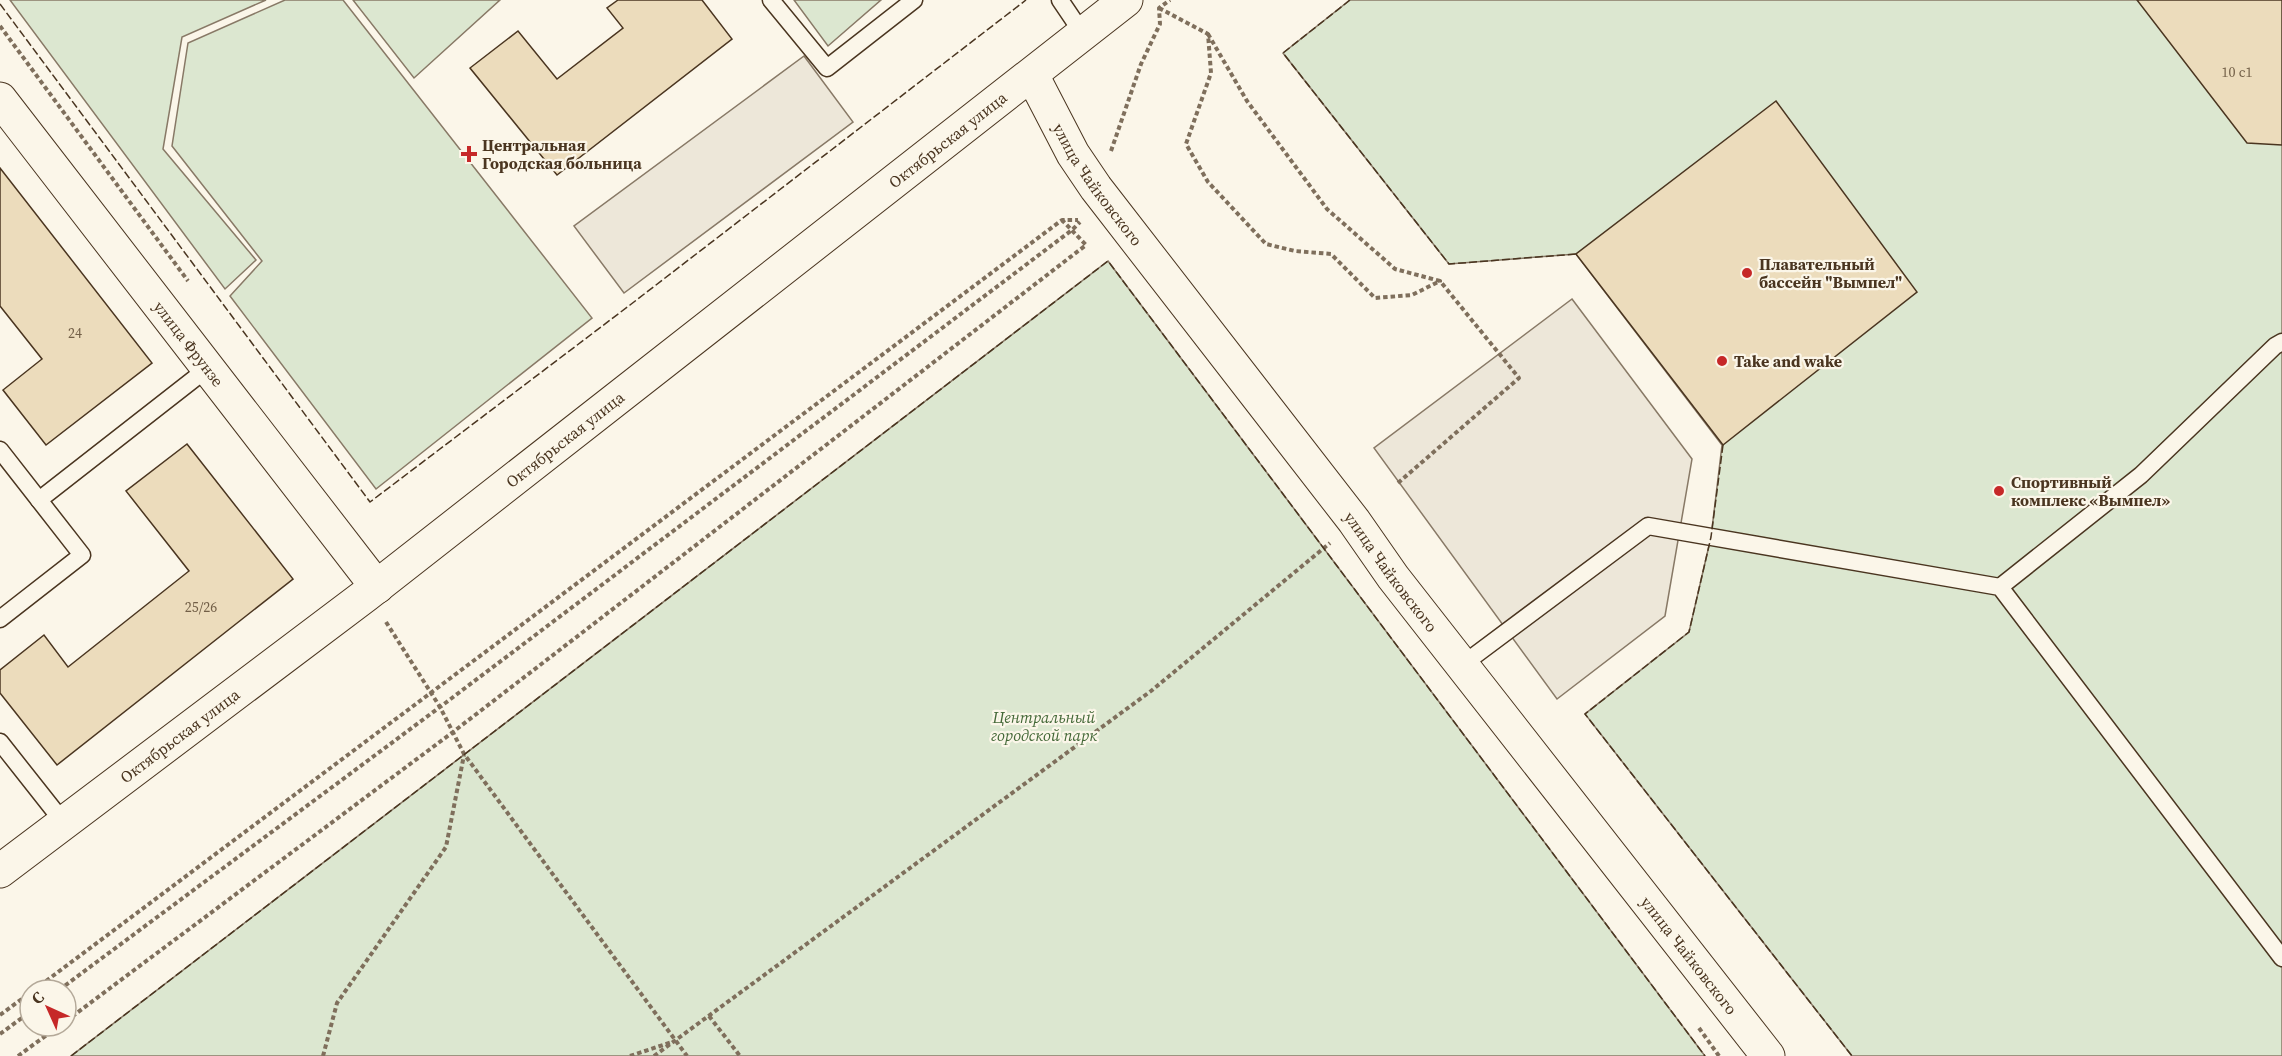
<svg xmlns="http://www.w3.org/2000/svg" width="2282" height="1056" font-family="'Source Serif 4',serif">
  <rect width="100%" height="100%" fill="#fbf6e9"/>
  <g fill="#dce7d0" stroke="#887966" stroke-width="1.5">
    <path d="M 10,0 L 266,0 L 182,37 L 163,149 L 256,260 L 225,289 Z"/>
    <path d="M 285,0 L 343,0 L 592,318 L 376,489 L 230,296 L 262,261 L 172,146 L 188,43 Z"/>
    <path d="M 353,0 L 500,0 L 414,78 Z"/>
    <path d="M 794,0 L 881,0 L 828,46 Z"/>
    <path d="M 1350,0 L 2282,0 L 2282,1056 L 1852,1056 L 1585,714 L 1689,632 L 1711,537 L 1722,445 L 1576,254 L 1449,264 L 1283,53 Z"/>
    <path d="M 1108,261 L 1705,1056 L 71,1056 Z"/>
  </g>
  <g fill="#ede7d9" stroke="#887966" stroke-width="1.5">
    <path d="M 804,56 L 853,122 L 624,293 L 574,226 Z"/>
    <path d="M 1572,299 L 1692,459 L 1665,616 L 1557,699 L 1374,448 Z"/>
  </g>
  <g fill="#ecdcbc" stroke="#4a3520" stroke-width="1.5">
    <path d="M 618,0 L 702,0 L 732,39 L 557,175 L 470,68 L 518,31 L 557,79 L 623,28 L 607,8 Z"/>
    <path d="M 2137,0 L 2282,0 L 2282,145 L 2247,143 Z"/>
    <path d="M 1776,101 L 1917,292 L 1723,445 L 1576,254 Z"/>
    <path d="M 0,168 L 152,363 L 46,445 L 3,390 L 42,359 L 0,306 Z"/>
    <path d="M 187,444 L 293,579 L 57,765 L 0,693 L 0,670 L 44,635 L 68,667 L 189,571 L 126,491 Z"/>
  </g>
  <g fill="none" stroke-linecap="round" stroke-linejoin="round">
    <g stroke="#4a3520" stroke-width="19">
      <g id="service">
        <path d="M 771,0 L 827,68 L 914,0"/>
        <path d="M 1060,0 L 1083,34"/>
        <path d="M 0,450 L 82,555 L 0,619"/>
        <path d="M 39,500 L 208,368"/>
        <path d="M 2000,587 L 2141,475 L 2275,346 L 2282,342"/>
        <path d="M 1462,665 L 1648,526 L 2000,587 L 2282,958"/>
        <path d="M 0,742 L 64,823"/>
      </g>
    </g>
    <g stroke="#4a3520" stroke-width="35">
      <g id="tertiary">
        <path id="s1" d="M 1032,75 L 1073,154 L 1096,188 L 1354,521 L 1393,577 L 1768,1056"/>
        <path id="s2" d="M 0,99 L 377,587"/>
        <path id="s3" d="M 0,871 L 366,595 L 1126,0"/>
      </g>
    </g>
    <g stroke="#7f6f5c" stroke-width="4" stroke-dasharray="4.5 3" stroke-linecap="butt">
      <path d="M 1159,8 L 1208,34 L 1211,73 L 1186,144 L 1208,182 L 1266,244 L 1295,251 L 1331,254 L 1375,298 L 1412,295 L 1440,281 L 1395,269 L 1327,209 L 1247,101 L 1208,34"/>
      <path d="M 0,26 L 188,281"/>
      <path d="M 1111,151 L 1141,64 L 1160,24 L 1159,8 L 1170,0"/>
      <path d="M 1398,483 L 1519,378 L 1440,281"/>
      <path d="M 386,622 L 440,707 L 464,754 L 687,1056"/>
      <path d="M 34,990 L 1062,220 L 1078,220"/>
      <path d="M 59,990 L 440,707 L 1072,230 L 1080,222"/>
      <path d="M 0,1015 L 30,993"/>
      <path d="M 709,1016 L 740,1056"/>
      <path d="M 66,1021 L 453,732 L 1086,245 L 1062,220"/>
      <path d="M 1699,1028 L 1719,1056"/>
      <path d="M 0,1034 L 30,1012"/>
      <path d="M 18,1056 L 59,1026"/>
      <path d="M 323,1056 L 337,1003 L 446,847 L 464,755"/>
      <path d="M 630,1056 L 672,1042"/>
      <path d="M 654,1056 L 1151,691 L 1330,543"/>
    </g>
    <use href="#service" stroke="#fbf6e9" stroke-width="16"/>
    <use href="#tertiary" stroke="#fbf6e9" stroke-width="33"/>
    <g stroke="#4a3520" stroke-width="1.5" stroke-dasharray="8 3" stroke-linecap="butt">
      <path d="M 1350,0 L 1283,53 L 1449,264 L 1576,254"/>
      <path d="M 0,4 L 370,502 L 630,305 L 1026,0"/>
      <path d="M 1723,445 L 1711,537 L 1689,632 L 1585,714 L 1852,1056"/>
      <path d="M 71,1056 L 1108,261 L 1705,1056"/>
    </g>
  </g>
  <g fill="#c62828" stroke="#fbf6e9" stroke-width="2">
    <path d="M466 145h6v6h6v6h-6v6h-6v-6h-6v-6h6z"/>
    <circle cx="1747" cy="273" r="6"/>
    <circle cx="1722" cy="361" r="6"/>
    <circle cx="1999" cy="491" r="6"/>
  </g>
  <g text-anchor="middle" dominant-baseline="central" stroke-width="4.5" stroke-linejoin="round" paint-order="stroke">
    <g font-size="14" fill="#725f47">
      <text x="2237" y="72">10 с1</text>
      <text x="75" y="333">24</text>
      <text x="201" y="607">25/26</text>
    </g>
    <g font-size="16" fill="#4a3520" stroke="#fbf6e9">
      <text stroke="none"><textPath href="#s3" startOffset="1197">Октябрьская улица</textPath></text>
      <text stroke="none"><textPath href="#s1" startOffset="128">улица Чайковского</textPath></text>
      <text stroke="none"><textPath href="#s2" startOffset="309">улица Фрунзе</textPath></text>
      <text stroke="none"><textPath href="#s3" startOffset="711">Октябрьская улица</textPath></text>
      <text stroke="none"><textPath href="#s1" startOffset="614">улица Чайковского</textPath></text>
      <text stroke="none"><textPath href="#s3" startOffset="225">Октябрьская улица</textPath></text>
      <text stroke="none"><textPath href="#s1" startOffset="1100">улица Чайковского</textPath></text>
    </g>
    <g font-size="16" font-weight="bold" fill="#4a3520" stroke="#fbf6e9" text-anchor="start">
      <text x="482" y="145">Центральная<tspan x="482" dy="18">Городская больница</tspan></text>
      <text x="1759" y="264">Плавательный<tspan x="1759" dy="18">бассейн "Вымпел"</tspan></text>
      <text x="1734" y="361">Take and wake</text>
      <text x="2011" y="482">Спортивный<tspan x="2011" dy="18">комплекс «Вымпел»</tspan></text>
    </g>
    <g font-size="16" font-style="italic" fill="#436837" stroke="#fbf6e9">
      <text x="1044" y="717">Центральный<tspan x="1044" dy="18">городской парк</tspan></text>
    </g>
  </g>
  <g transform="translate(48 1008) rotate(315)"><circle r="28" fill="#fbf6e9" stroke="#b4a999" stroke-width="1.5"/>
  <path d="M0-4.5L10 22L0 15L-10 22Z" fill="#c62828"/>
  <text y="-9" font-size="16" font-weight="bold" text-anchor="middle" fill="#4a3520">С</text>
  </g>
</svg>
